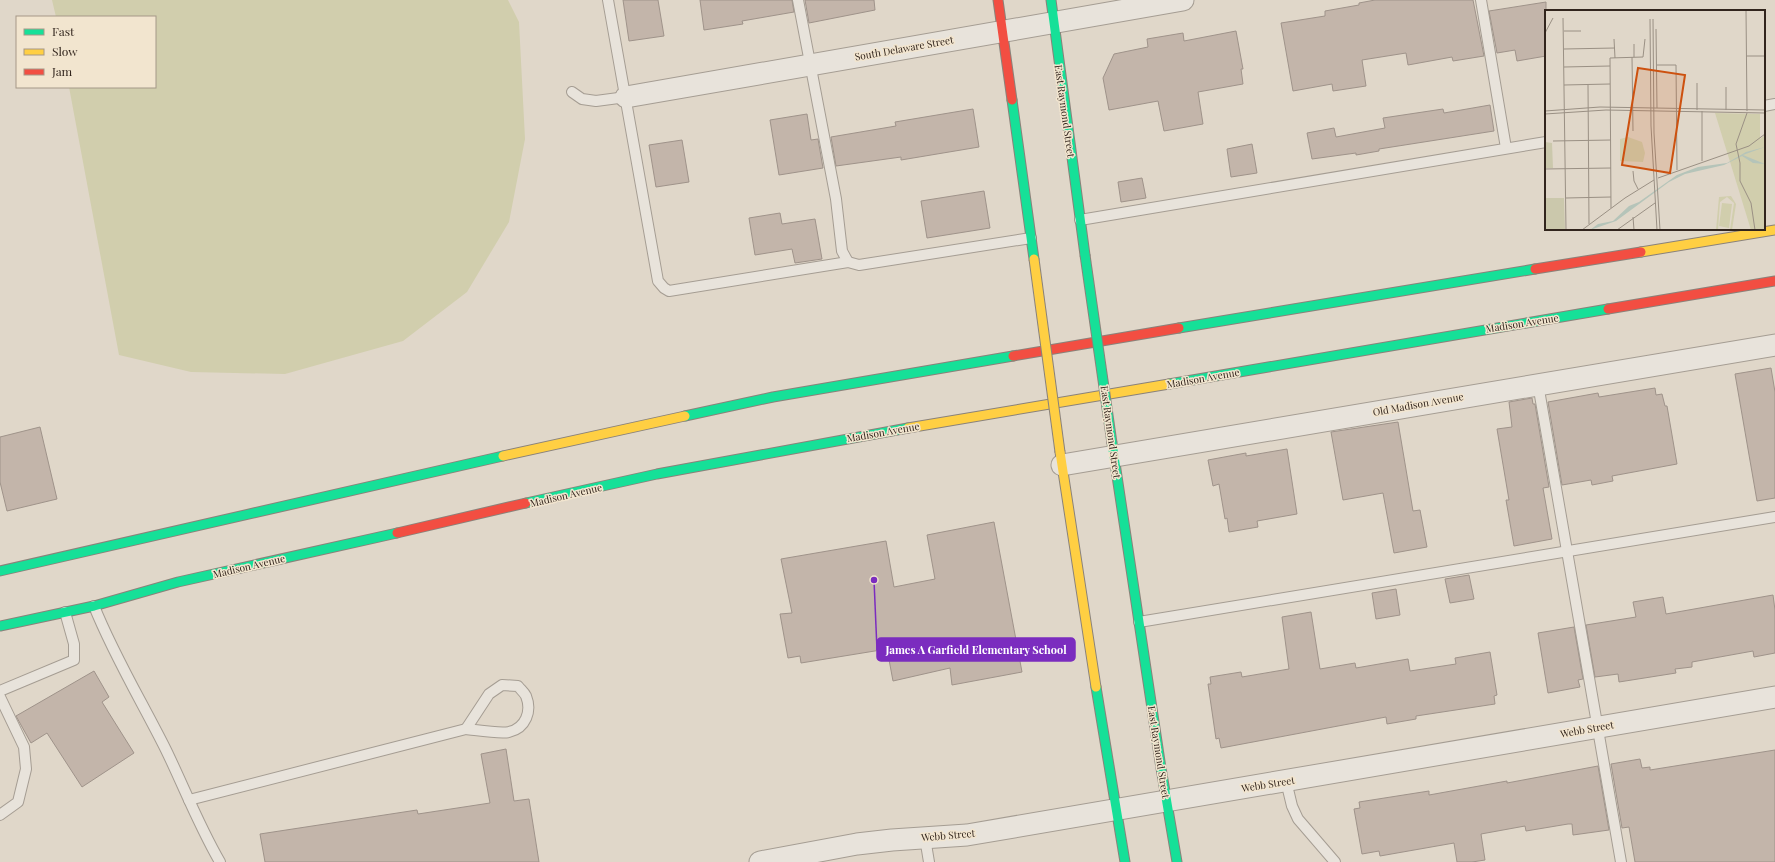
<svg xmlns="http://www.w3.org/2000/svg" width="1775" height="862" font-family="'Playfair Display',serif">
  <rect width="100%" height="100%" fill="#e0d7c9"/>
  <path fill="#d1cead" d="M 52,0 L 508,0 L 519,22 L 525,139 L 509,222 L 467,292 L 403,341 L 285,374 L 191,372 L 119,355 L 69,87 L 155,87 L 155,17 L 56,17 Z"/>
  <g fill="#c3b5aa" stroke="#9f938a">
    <path d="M 623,0 L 658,0 L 664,36 L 629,41 Z"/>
    <path d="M 700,0 L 792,0 L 794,12 L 742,21 L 743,24 L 704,30 Z"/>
    <path d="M 805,0 L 874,0 L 875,10 L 809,23 Z"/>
    <path d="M 1375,0 L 1473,0 L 1484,56 L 1453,61 L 1452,57 L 1408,65 L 1406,53 L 1362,60 L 1366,86 L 1333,91 L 1332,84 L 1293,91 L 1281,23 L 1325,16 L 1325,11 L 1359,5 L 1359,3 Z"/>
    <path d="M 1546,2 L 1546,56 L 1517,61 L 1515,50 L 1497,53 L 1489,11 Z"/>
    <path d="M 1236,31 L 1243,69 L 1241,69 L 1243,84 L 1198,92 L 1203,124 L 1164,131 L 1158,101 L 1109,110 L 1103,78 L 1114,54 L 1148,47 L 1147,39 L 1183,33 L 1184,41 Z"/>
    <path d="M 1490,105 L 1494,131 L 1379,149 L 1379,151 L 1356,155 L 1356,153 L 1312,159 L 1307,133 L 1334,128 L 1336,137 L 1385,128 L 1383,118 L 1443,109 L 1444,113 Z"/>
    <path d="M 973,109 L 979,147 L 901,160 L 901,157 L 836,166 L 831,137 L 896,126 L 895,122 Z"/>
    <path d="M 807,114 L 811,140 L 818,139 L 823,168 L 779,175 L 770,120 Z"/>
    <path d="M 682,140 L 689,182 L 656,187 L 649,145 Z"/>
    <path d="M 1252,144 L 1257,173 L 1231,177 L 1227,149 Z"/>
    <path d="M 1142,178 L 1146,198 L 1121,202 L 1118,182 Z"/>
    <path d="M 984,191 L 990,228 L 927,238 L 921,201 Z"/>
    <path d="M 780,213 L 782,224 L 815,219 L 822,259 L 795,263 L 792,249 L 755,255 L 749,218 Z"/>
    <path d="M 1771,368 L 1775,392 L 1775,498 L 1757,501 L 1735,374 Z"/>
    <path d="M 1655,388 L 1656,395 L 1662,394 L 1665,406 L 1667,406 L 1677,464 L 1612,476 L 1613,481 L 1592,485 L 1591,480 L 1562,485 L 1548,402 L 1598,393 L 1599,397 Z"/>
    <path d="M 1532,398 L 1533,404 L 1535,404 L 1549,487 L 1543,488 L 1552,539 L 1514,546 L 1506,500 L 1509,500 L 1497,429 L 1512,427 L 1509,402 Z"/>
    <path d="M 1398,422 L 1413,511 L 1420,510 L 1427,547 L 1394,553 L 1383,493 L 1343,500 L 1331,432 Z"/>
    <path d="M 40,427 L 57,499 L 7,511 L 0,482 L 0,437 Z"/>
    <path d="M 1287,449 L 1297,514 L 1257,521 L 1258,527 L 1229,532 L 1227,518 L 1225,519 L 1219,484 L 1213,486 L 1208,460 L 1246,453 L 1246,456 Z"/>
    <path d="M 994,522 L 1022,672 L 952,685 L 950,668 L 893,681 L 887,649 L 801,663 L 800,656 L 788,658 L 780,614 L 792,613 L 781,559 L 886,541 L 894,587 L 935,579 L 927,535 Z"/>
    <path d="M 1469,575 L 1474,599 L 1450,603 L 1445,579 Z"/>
    <path d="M 1396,589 L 1400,615 L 1376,619 L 1372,593 Z"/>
    <path d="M 1773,595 L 1775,610 L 1775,653 L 1754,657 L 1753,651 L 1692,662 L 1692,667 L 1675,669 L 1676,673 L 1619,682 L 1618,674 L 1595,677 L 1586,625 L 1636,617 L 1633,602 L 1663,597 L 1666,614 Z"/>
    <path d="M 1311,612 L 1320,669 L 1355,663 L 1356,668 L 1408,659 L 1410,671 L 1456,664 L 1455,658 L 1490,652 L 1497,695 L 1494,696 L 1495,704 L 1416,716 L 1416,719 L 1387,724 L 1386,717 L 1221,748 L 1219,738 L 1216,739 L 1208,684 L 1211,684 L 1210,677 L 1241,672 L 1242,677 L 1289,669 L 1282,617 Z"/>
    <path d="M 1574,627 L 1583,679 L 1578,680 L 1580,687 L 1548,693 L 1538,633 Z"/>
    <path d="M 94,671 L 109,697 L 102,702 L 134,753 L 82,787 L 47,733 L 31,743 L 16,716 Z"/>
    <path d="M 506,749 L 514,801 L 529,799 L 539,862 L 265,862 L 260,834 L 417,810 L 418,814 L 490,803 L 481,754 Z"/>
    <path d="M 1775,750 L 1775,862 L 1635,862 L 1629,827 L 1622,828 L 1611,764 L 1640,759 L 1642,768 L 1650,767 L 1650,770 Z"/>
    <path d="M 1598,766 L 1609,830 L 1573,835 L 1572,824 L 1568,824 L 1526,831 L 1525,826 L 1481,834 L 1485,860 L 1472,862 L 1457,862 L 1454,843 L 1380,856 L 1379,851 L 1362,854 L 1354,809 L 1360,808 L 1359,802 L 1429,791 L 1429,795 L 1507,781 L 1507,783 Z"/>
  </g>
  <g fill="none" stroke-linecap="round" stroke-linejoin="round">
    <g stroke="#a59d93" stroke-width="12">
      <g id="lane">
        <path d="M 608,0 L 658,281 L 664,288 L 669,291 L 848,262 L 859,265 L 1031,238"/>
        <path d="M 798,0 L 836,199 L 842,251 L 848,262"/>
        <path d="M 1481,0 L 1506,148"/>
        <path d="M 572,92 L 582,99 L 596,101 L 626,97"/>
        <path d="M 1764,106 L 1775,104"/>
        <path d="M 1080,220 L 1546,142"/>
        <path d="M 1538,384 L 1621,862"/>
        <path d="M 94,606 C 114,656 142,702 166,750 C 184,787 199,826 220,862"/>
        <path d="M 1139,622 L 1775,517"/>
        <path d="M 502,685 L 518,686 C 520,689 524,692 526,696 C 532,711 526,728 509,732 C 500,734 476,730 466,729 L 489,694 Z"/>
        <path d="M 0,691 L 74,660 L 74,644 L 65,612"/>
        <path d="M 0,697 L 24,747 L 26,769 L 18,802 L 0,815"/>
        <path d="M 1286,781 L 1292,806 L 1298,819 L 1335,862"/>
        <path d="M 189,800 L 466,729"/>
        <path d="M 925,838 L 929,862"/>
      </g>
    </g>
    <g stroke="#a59d93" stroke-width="23">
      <g id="street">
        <path d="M 626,97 L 1183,0"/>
        <path d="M 1062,465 L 1775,345"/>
        <path d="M 760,862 L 857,844 L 892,840 L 967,835 L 1775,697"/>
      </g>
    </g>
    <g stroke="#8a827a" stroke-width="11">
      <g id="fast">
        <path d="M 1051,0 L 1085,255"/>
        <path d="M 1012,100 L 1034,259"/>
        <path d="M 1179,328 L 1535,269"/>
        <path d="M 1169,384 L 1608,309"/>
        <path d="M 685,416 L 773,397 L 1013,356"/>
        <path d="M 1112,443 L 1161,768 L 1177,862"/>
        <path d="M 526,503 L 657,474 L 908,428"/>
        <path d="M 0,571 L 503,456"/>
        <path d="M 0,626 L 94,606 L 178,582 L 397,533"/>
        <path d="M 1096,687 L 1125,862"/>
      </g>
    </g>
    <g stroke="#8a827a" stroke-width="11">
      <g id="slow">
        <path d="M 1641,252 L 1775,230"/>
        <path d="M 908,428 L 1169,384"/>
        <path d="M 1060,452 L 1096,687"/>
        <path d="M 503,456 L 685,416"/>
      </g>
    </g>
    <g stroke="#8a827a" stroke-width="11">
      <g id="jam">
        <path d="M 998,0 L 1012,100"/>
        <path d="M 1535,269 L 1641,252"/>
        <path d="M 1608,309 L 1775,281"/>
        <path d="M 1013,356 L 1179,328"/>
        <path d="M 397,533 L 526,503"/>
      </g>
    </g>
    <use href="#lane" stroke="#e8e3db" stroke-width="10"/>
    <use href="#street" stroke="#e8e3db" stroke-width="21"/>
    <use href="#fast" stroke="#16e098" stroke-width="9"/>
    <use href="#slow" stroke="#ffcf43" stroke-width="9"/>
    <use href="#jam" stroke="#f24e42" stroke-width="9"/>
    <g stroke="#8a827a" stroke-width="11" stroke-linecap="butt">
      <path id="fast-bridge" d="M 1085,255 L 1112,443"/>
    </g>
    <g stroke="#8a827a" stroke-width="11" stroke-linecap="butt">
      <path id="slow-bridge" d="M 1034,259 L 1060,452"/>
    </g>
    <use href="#fast-bridge" stroke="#16e098" stroke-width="9"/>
    <use href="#slow-bridge" stroke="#ffcf43" stroke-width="9"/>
  </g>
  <g text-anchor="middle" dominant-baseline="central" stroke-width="3" stroke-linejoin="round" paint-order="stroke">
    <g font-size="10" fill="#32251d" stroke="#f2e5cf">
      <text transform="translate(904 48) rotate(-10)">South Delaware Street</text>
      <text transform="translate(1065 111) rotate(82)">East Raymond Street</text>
      <text transform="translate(1522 323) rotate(-9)">Madison Avenue</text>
      <text transform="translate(1203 378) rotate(-10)">Madison Avenue</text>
      <text transform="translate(1418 404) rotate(-10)">Old Madison Avenue</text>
      <text transform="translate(883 432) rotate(-10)">Madison Avenue</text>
      <text transform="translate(1111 432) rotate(82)">East Raymond Street</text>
      <text transform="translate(566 495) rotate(-13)">Madison Avenue</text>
      <text transform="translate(249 566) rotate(-13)">Madison Avenue</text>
      <text transform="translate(1587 729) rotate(-10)">Webb Street</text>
      <text transform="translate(1159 752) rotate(81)">East Raymond Street</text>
      <text transform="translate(1268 784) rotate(-9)">Webb Street</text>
      <text transform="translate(948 835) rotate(-5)">Webb Street</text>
    </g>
  </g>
  <g transform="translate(1545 10)">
    <rect width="220" height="220" fill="#e0d7c9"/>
    <path d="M 170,103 L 215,104 L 215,129 L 220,125 L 220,220 L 206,220 ZM 83,127 L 97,132 L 100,143 L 98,152 L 75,151 L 75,129 ZM 186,186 L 191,194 L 187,220 L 185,220 L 189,193 L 182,187 L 175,192 L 173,220 L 171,220 L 174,187 ZM 177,193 L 187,194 L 184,218 L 174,216 Z" fill="#d1cead"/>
    <path d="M 0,132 L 7,133 L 8,158 L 0,158 ZM 0,188 L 19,188 L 20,220 L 0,220 Z" fill="#cbc8ac"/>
    <path d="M 220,137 L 198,145 L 220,154 L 208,153 L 197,146 L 179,155 L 140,164 L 124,172 L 71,211 L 45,220 L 53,214 L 68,211 L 84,196 L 94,192 L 132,165 L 153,157 L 182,153 L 201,142 Z" fill="#b5c4b9"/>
    <path fill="none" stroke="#9a9084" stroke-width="1" d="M 201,0 L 202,101M 18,8 L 21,220M 105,9 L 106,116 L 112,220M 108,9 L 109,123 L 115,220M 111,19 L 112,98M 19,21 L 36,21M 0,23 L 8,8M 69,29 L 70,48M 89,34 L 89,47M 19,39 L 70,38M 201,46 L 220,46M 87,47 L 88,121M 98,47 L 100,29M 112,55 L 131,55 L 132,160M 19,57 L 65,56M 152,73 L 152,100M 19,75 L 65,74M 43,75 L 44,214M 181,77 L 181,100M 0,101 L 55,97 L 220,100M 157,101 L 157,151M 202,103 L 191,134 L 195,153 L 195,171 L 206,193 L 210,220M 0,104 L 61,100 L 220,103M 8,131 L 66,130M 0,159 L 66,158M 88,161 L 89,171 L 93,179M 113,168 L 204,136 L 220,124M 21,188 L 66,187M 66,198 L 65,48 L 98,47M 88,207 L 89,220M 37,220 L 80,188 L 109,170M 72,220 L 110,193"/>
    <path fill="#cd510f" fill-opacity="0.15" stroke="#cd510f" stroke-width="2" d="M 93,58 L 140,65 L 125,163 L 77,155 Z"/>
    <rect width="220" height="220" fill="none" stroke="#32251d" stroke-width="2"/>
  </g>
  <path fill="none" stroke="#7b2cbf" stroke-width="1.5" d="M874 580L877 650"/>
  <circle fill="#7b2cbf" stroke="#f2e5cf" stroke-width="1.5" cx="874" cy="580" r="4"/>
  <rect fill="#7b2cbf" stroke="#7b2cbf" stroke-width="1.5" x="877" y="638" width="198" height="23" rx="4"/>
  <g font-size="11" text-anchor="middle" font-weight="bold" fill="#fff">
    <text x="976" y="654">James A Garfield Elementary School</text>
  </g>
  <rect x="16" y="16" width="140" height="72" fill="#f2e5cf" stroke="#a59888"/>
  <rect x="24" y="29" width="20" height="6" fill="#16e098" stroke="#a59888"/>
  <text x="52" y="36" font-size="12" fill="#32251d">Fast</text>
  <rect x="24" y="49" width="20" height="6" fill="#ffcf43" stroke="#a59888"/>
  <text x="52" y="56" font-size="12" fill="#32251d">Slow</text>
  <rect x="24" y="69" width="20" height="6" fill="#f24e42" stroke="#a59888"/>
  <text x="52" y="76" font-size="12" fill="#32251d">Jam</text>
</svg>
